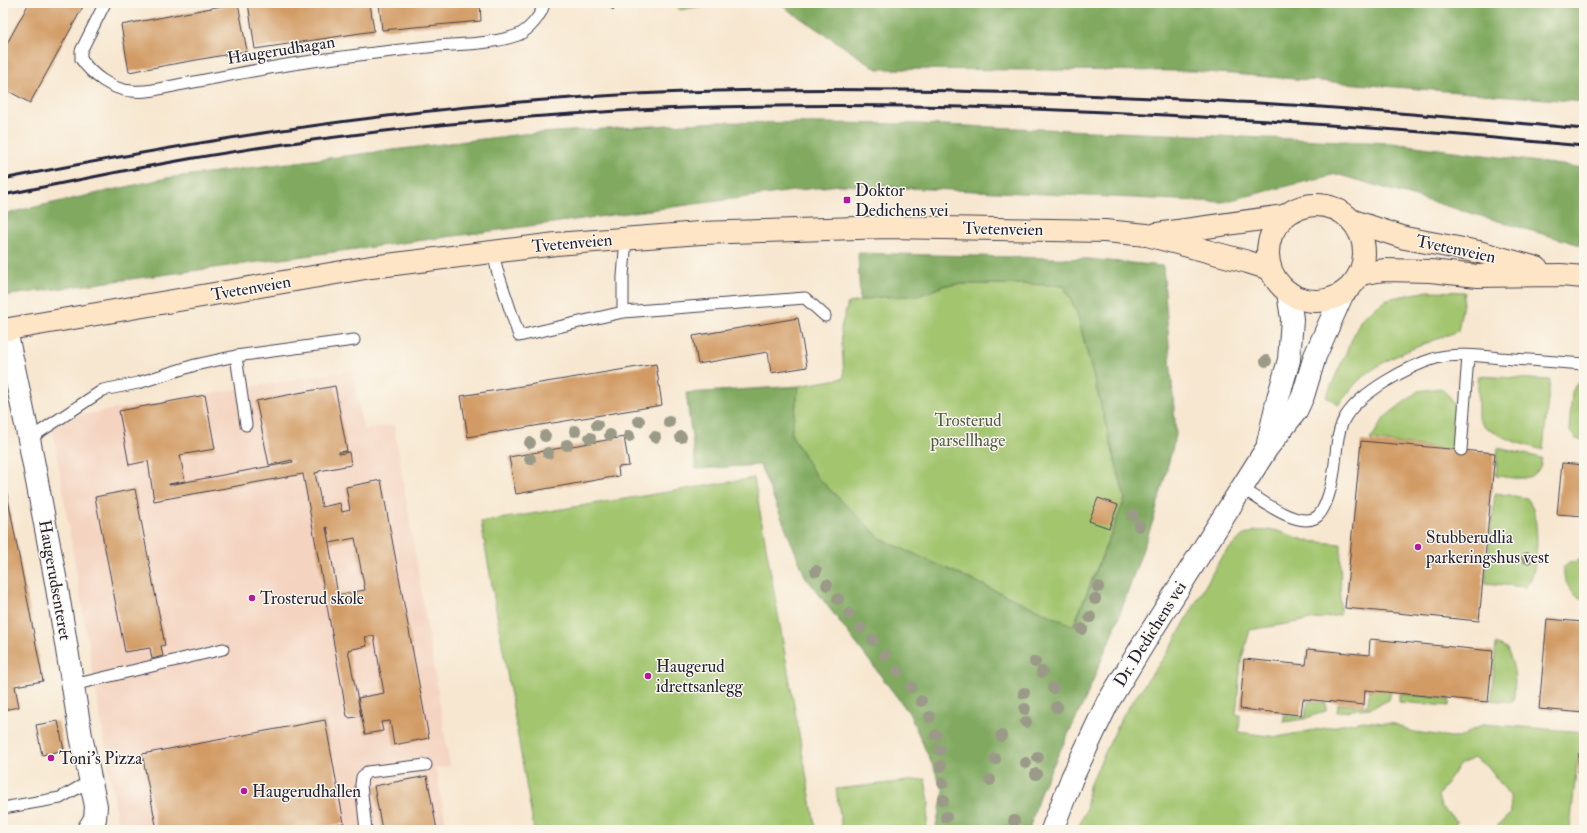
<svg xmlns="http://www.w3.org/2000/svg" width="1587" height="833" font-family="'IM FELL Double Pica',serif">
  <rect width="100%" height="100%" fill="#fbf7ec"/>
  <filter id="ink" filterUnits="userSpaceOnUse"><feTurbulence type="fractalNoise" baseFrequency=".025" numOctaves="2"/><feDisplacementMap in="SourceGraphic" scale="8" xChannelSelector="R" yChannelSelector="G"/><feConvolveMatrix kernelMatrix="1 2 1 2 8 2 1 2 1" color-interpolation-filters="sRGB"/></filter>
  <filter id="wash" filterUnits="userSpaceOnUse"><feTurbulence type="fractalNoise" baseFrequency=".012" numOctaves="4" result="noise"/><feDisplacementMap in="SourceGraphic" scale="16" xChannelSelector="R" yChannelSelector="G"/><feGaussianBlur stdDeviation="0.9" result="paint"/><feColorMatrix in="noise" values="0 0 0 0 0 0 0 0 0 0 0 0 0 0 0 0 0 1.4 0 .05"/><feComposite in="paint" operator="in"/></filter>
  <g filter="url(#wash)">
    <rect width="100%" height="100%" fill="#f7e7d0"/>
    <path fill="#f4d3c0" d="M 353,370 L 363,430 L 394,425 L 450,766 L 436,769 L 447,830 L 119,830 L 51,420 Z"/>
    <g fill="#a2c56e" stroke="#627454">
      <path d="M 673,3 L 716,3 L 680,10 Z"/>
      <path d="M 966,284 L 1028,284 L 1064,286 L 1077,313 L 1125,499 L 1073,626 L 881,539 L 816,476 L 791,434 L 799,386 L 844,378 L 841,328 L 848,303 L 879,297 L 918,296 L 946,285 Z"/>
      <path d="M 1428,291 L 1465,292 L 1458,331 C 1423,345 1385,356 1357,382 C 1351,389 1345,397 1339,404 L 1326,397 L 1361,319 L 1387,299 Z"/>
      <path d="M 1478,376 L 1550,380 L 1543,450 L 1515,442 L 1487,429 L 1478,418 Z"/>
      <path d="M 1579,383 L 1584,383 L 1584,440 L 1576,439 L 1569,430 L 1572,392 L 1575,386 Z"/>
      <path d="M 1441,388 L 1450,397 L 1457,411 L 1454,450 L 1370,440 L 1385,417 L 1418,391 Z"/>
      <path d="M 1498,448 L 1542,458 C 1541,461 1541,467 1538,470 C 1530,483 1509,477 1496,476 Z"/>
      <path d="M 754,478 L 816,830 L 534,830 L 481,522 Z"/>
      <path d="M 1495,493 L 1527,498 C 1529,502 1531,505 1533,509 C 1539,526 1539,576 1525,587 L 1485,583 Z"/>
      <path d="M 1274,530 L 1308,541 L 1341,544 L 1340,615 L 1250,630 L 1241,661 L 1236,715 L 1240,715 L 1239,732 L 1277,737 L 1363,721 L 1395,724 L 1414,732 L 1459,738 L 1483,724 L 1584,732 L 1584,750 L 1582,751 L 1581,761 L 1577,762 L 1570,830 L 1493,830 L 1511,813 L 1510,796 L 1487,766 L 1474,758 L 1459,765 L 1438,796 L 1441,807 L 1457,821 L 1453,830 L 1077,830 L 1086,811 L 1089,786 L 1123,715 L 1171,647 L 1222,556 L 1242,536 L 1255,531 Z"/>
      <path d="M 1584,559 L 1584,599 C 1571,597 1563,579 1563,568 L 1569,563 Z"/>
      <path d="M 1496,644 L 1507,649 C 1516,670 1516,680 1513,702 L 1491,700 Z"/>
      <path d="M 1370,690 L 1391,692 L 1389,700 L 1370,708 L 1337,712 L 1338,704 L 1367,706 Z"/>
      <path d="M 1399,694 L 1450,699 L 1449,706 L 1399,702 Z"/>
      <path d="M 1308,701 L 1326,703 L 1326,711 L 1304,719 L 1284,722 L 1284,715 L 1305,717 Z"/>
      <path d="M 925,779 L 929,803 L 926,830 L 842,830 L 836,789 Z"/>
    </g>
    <g fill="#81aa61" stroke="#52664e">
      <path d="M 778,3 L 1584,3 L 1584,102 L 1193,71 L 877,69 Z"/>
      <path d="M 719,122 L 916,124 L 1392,143 L 1584,168 L 1584,246 L 1336,174 L 1223,202 L 838,185 L 3,296 L 3,214 L 167,178 L 523,134 Z"/>
      <path d="M 858,253 L 1088,259 L 1163,266 L 1176,435 L 1154,518 L 1116,625 L 1084,702 L 1041,790 L 1029,830 L 935,830 L 944,791 L 909,713 L 805,576 L 760,465 L 696,469 L 686,393 L 799,386 L 791,434 L 816,476 L 881,539 L 1074,626 L 1125,499 L 1077,313 L 1064,286 L 1028,284 L 966,284 L 946,285 L 918,296 L 879,297 L 860,301 Z"/>
    </g>
    <g id="blocks">
      <g fill="#d29b65" fill-rule="evenodd">
        <path d="M 29,3 L 85,3 L 30,103 L 3,88 L 3,51 Z"/>
        <path d="M 238,3 L 247,51 L 129,72 L 121,25 Z"/>
        <path d="M 248,3 L 370,3 L 374,31 L 255,49 Z"/>
        <path d="M 379,3 L 480,3 L 481,21 L 382,30 Z"/>
        <path d="M 604,3 L 618,3 L 613,10 Z"/>
        <path d="M 798,318 L 807,367 L 771,373 L 768,352 L 698,364 L 693,336 Z"/>
        <path d="M 656,364 L 662,405 L 468,437 L 461,396 Z"/>
        <path d="M 335,386 L 347,451 L 339,452 L 339,454 L 349,452 L 351,465 L 319,471 L 319,472 L 315,473 L 322,507 L 340,503 L 342,512 L 350,510 L 346,487 L 381,480 L 429,738 L 394,745 L 390,721 L 381,722 L 383,731 L 365,734 L 358,698 L 384,693 L 374,636 L 365,637 L 367,646 L 348,650 L 361,716 L 350,718 L 347,716 L 303,474 L 154,501 L 148,461 L 129,465 L 119,411 L 205,395 L 215,449 L 180,455 L 185,481 L 169,484 L 169,485 L 293,462 L 292,460 L 269,465 L 256,401 ZM 326,527 L 327,527 L 330,543 L 355,538 L 365,590 L 338,595 Z"/>
        <path d="M 624,437 L 629,466 L 618,467 L 619,476 L 516,494 L 509,457 Z"/>
        <path d="M 1361,441 L 1495,453 L 1479,621 L 1345,608 Z"/>
        <path d="M 1562,463 L 1584,465 L 1584,516 L 1557,514 Z"/>
        <path d="M 3,473 L 43,681 L 15,686 L 19,707 L 3,710 Z"/>
        <path d="M 135,489 L 165,645 L 161,646 L 163,656 L 152,659 L 150,648 L 125,652 L 95,497 Z"/>
        <path d="M 1098,498 L 1118,505 L 1109,528 L 1089,521 Z"/>
        <path d="M 1547,619 L 1584,622 L 1584,713 L 1539,709 Z"/>
        <path d="M 1370,639 L 1493,651 L 1488,702 L 1365,690 L 1364,705 L 1303,699 L 1301,715 L 1240,709 L 1244,659 L 1306,665 L 1308,649 L 1369,655 Z"/>
        <path d="M 325,720 L 344,823 L 323,827 L 324,830 L 157,830 L 142,754 Z"/>
        <path d="M 58,721 L 64,750 L 42,755 L 36,725 Z"/>
        <path d="M 1579,753 L 1584,753 L 1584,775 L 1578,774 Z"/>
        <path d="M 427,776 L 437,830 L 382,830 L 374,786 Z"/>
      </g>
    </g>
  </g>
  <g filter="url(#ink)">
    <use href="#blocks" fill-opacity="0" stroke="#424051" stroke-width="1"/>
    <g fill="none" stroke-linecap="round" stroke-linejoin="round">
      <g stroke="#424051" stroke-width="13">
        <g id="service">
          <path d="M 105,3 L 81,51 L 81,59 C 92,75 112,90 132,91 C 150,93 166,87 183,84 C 222,77 260,69 299,63 C 345,56 391,51 437,46 C 463,44 493,44 518,35 C 529,30 542,15 544,3"/>
          <path d="M 493,251 L 497,270 L 519,336 L 623,312 L 805,298 L 825,316"/>
          <path d="M 623,312 L 623,277 L 626,238"/>
          <path d="M 236,356 L 246,425"/>
          <path d="M 29,439 L 103,390 L 138,383 L 195,365 L 236,356 L 354,340"/>
          <path d="M 1461,450 L 1468,356"/>
          <path d="M 1242,488 C 1258,498 1296,528 1315,518 C 1327,512 1334,476 1335,463 C 1337,447 1337,430 1346,416 C 1361,392 1409,366 1436,358 C 1454,353 1481,356 1500,358 C 1528,360 1556,362 1584,364"/>
          <path d="M 73,685 L 223,649"/>
          <path d="M 3,808 L 60,798 L 90,781"/>
          <path d="M 366,830 L 361,785 L 362,777 L 367,772 L 426,765"/>
        </g>
      </g>
      <g stroke="#424051" stroke-width="24">
        <path id="minor" d="M 6,330 L 29,439 L 56,582 L 81,736 L 96,806 L 95,819 L 88,830"/>
      </g>
      <g stroke="#424051" stroke-width="24">
        <g id="tertiary">
          <path d="M 1268,443 L 1278,398 L 1289,360 L 1292,319 L 1288,292"/>
          <path d="M 1052,830 L 1072,778 L 1108,702 L 1147,638 L 1267,448 L 1296,411 L 1303,396 L 1315,356 L 1343,293"/>
        </g>
      </g>
      <g stroke="#424051" stroke-width="24">
        <g id="secondary">
          <circle cx="1316" cy="253" r="48"/>
          <path d="M 1353,221 L 1405,238 L 1479,252 L 1537,268"/>
          <path d="M 1157,234 L 1284,216"/>
          <path d="M 1360,274 L 1384,270 L 1430,271 L 1478,276 L 1561,275 L 1584,277"/>
          <path d="M 3,330 L 371,267 L 556,244 L 700,233 L 888,227 L 1105,231 L 1147,235 L 1248,262 L 1270,269"/>
        </g>
      </g>
      <use href="#service" stroke="#fff" stroke-width="11"/>
      <use href="#minor" stroke="#fff" stroke-width="22"/>
      <use href="#tertiary" stroke="#fff" stroke-width="22"/>
      <use href="#secondary" stroke="#fde5c5" stroke-width="22"/>
      <g stroke="#22223b" stroke-width="3">
        <path d="M 3,179 C 191,142 380,111 572,98 C 710,88 848,88 987,92 C 1082,95 1178,98 1274,104 C 1377,110 1481,120 1584,129"/>
        <path d="M 3,195 C 45,187 86,178 128,170 C 274,142 423,124 572,114 C 726,103 880,104 1034,109 C 1218,116 1401,129 1584,146"/>
      </g>
    </g>
    <g fill="#9b9a88">
      <circle cx="1266" cy="361" r="6"/>
      <circle cx="639" cy="421" r="6"/>
      <circle cx="669" cy="422" r="6"/>
      <circle cx="597" cy="425" r="6"/>
      <circle cx="575" cy="431" r="6"/>
      <circle cx="610" cy="435" r="6"/>
      <circle cx="545" cy="436" r="6"/>
      <circle cx="629" cy="436" r="6"/>
      <circle cx="655" cy="437" r="6"/>
      <circle cx="681" cy="437" r="6"/>
      <circle cx="590" cy="438" r="6"/>
      <circle cx="530" cy="443" r="6"/>
      <circle cx="567" cy="445" r="6"/>
      <circle cx="548" cy="453" r="6"/>
      <circle cx="530" cy="459" r="6"/>
      <circle cx="1133" cy="515" r="6"/>
      <circle cx="1139" cy="526" r="6"/>
      <circle cx="1527" cy="558" r="6"/>
      <circle cx="816" cy="571" r="6"/>
      <circle cx="827" cy="585" r="6"/>
      <circle cx="1098" cy="587" r="6"/>
      <circle cx="838" cy="599" r="6"/>
      <circle cx="1095" cy="599" r="6"/>
      <circle cx="849" cy="614" r="6"/>
      <circle cx="1090" cy="617" r="6"/>
      <circle cx="861" cy="628" r="6"/>
      <circle cx="1082" cy="629" r="6"/>
      <circle cx="873" cy="640" r="6"/>
      <circle cx="885" cy="655" r="6"/>
      <circle cx="1035" cy="662" r="6"/>
      <circle cx="898" cy="671" r="6"/>
      <circle cx="1042" cy="672" r="6"/>
      <circle cx="911" cy="687" r="6"/>
      <circle cx="1053" cy="688" r="6"/>
      <circle cx="1024" cy="693" r="6"/>
      <circle cx="921" cy="701" r="6"/>
      <circle cx="1057" cy="707" r="6"/>
      <circle cx="1025" cy="709" r="6"/>
      <circle cx="930" cy="717" r="6"/>
      <circle cx="1026" cy="722" r="6"/>
      <circle cx="936" cy="735" r="6"/>
      <circle cx="1001" cy="736" r="6"/>
      <circle cx="940" cy="750" r="6"/>
      <circle cx="1038" cy="757" r="6"/>
      <circle cx="995" cy="759" r="6"/>
      <circle cx="1026" cy="763" r="6"/>
      <circle cx="941" cy="766" r="6"/>
      <circle cx="1036" cy="774" r="6"/>
      <circle cx="990" cy="780" r="6"/>
      <circle cx="943" cy="783" r="6"/>
      <circle cx="943" cy="800" r="6"/>
      <circle cx="946" cy="817" r="6"/>
      <circle cx="1014" cy="821" r="6"/>
    </g>
  </g>
  <g fill="#b5179e" stroke="#fbf7ec" stroke-width="1.5">
    <rect x="843" y="196" width="8" height="8" rx="2"/>
    <circle cx="1418" cy="547" r="4"/>
    <circle cx="252" cy="598" r="4"/>
    <circle cx="648" cy="676" r="4"/>
    <circle cx="51" cy="758" r="4"/>
    <circle cx="244" cy="791" r="4"/>
  </g>
  <g text-anchor="middle" dominant-baseline="central" stroke-width="3" stroke-linejoin="round" paint-order="stroke">
    <g font-size="17" fill="#22223b" stroke="#fbf7ec">
      <text transform="translate(281 50) rotate(-9)">Haugerudhagan</text>
      <text transform="translate(1003 229) rotate(1)">Tvetenveien</text>
      <text transform="translate(572 243) rotate(-5)">Tvetenveien</text>
      <text transform="translate(1456 249) rotate(12)">Tvetenveien</text>
      <text transform="translate(251 288) rotate(-10)">Tvetenveien</text>
      <text transform="translate(55 580) rotate(80)">Haugerudsenteret</text>
      <text transform="translate(1150 634) rotate(-58)">Dr. Dedichens vei</text>
    </g>
    <g font-size="17" fill="#22223b" stroke="#fbf7ec" text-anchor="start">
      <text x="855" y="190">Doktor<tspan x="855" dy="20">Dedichens vei</tspan></text>
      <text x="1426" y="537">Stubberudlia<tspan x="1426" dy="20">parkeringshus vest</tspan></text>
      <text x="260" y="598">Trosterud skole</text>
      <text x="656" y="666">Haugerud<tspan x="656" dy="20">idrettsanlegg</tspan></text>
      <text x="59" y="758">Toni's Pizza</text>
      <text x="252" y="791">Haugerudhallen</text>
    </g>
    <g font-size="17" fill="#4f5b4d" stroke="#fbf7ec">
      <text x="968" y="420">Trosterud<tspan x="968" dy="20">parsellhage</tspan></text>
    </g>
  </g>
  <rect width="1587" height="833" fill="none" stroke="#fbf7ec" stroke-width="16"/>
</svg>
